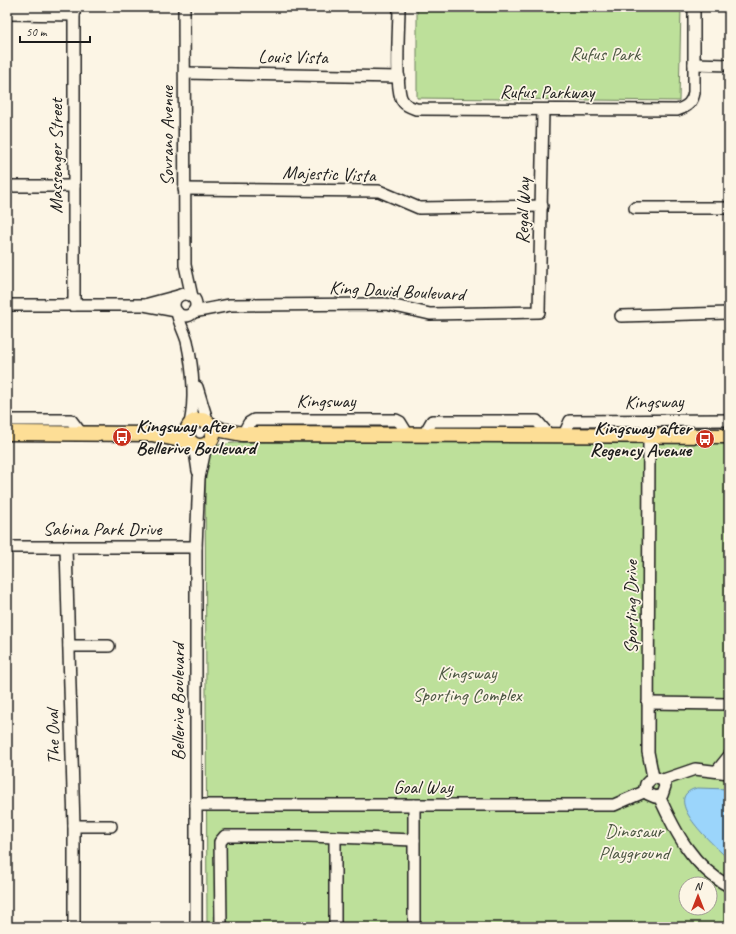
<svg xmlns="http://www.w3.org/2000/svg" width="736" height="934" font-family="Caveat,sans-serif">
  <rect width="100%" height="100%" fill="#fcf5e5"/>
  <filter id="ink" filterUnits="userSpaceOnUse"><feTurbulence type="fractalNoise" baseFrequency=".025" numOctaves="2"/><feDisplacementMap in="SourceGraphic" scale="8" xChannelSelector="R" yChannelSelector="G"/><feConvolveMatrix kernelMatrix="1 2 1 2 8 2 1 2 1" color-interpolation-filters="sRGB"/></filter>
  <g filter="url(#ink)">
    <g fill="#bde09a" stroke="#6c7e5b" fill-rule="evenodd">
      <path d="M 417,7 L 681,7 L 679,101 L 417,98 Z"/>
      <path d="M 247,442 L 667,442 L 729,444 L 729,927 L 207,927 L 205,450 L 222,444 ZM 686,884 L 710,884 L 710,908 L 686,908 Z"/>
    </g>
    <path fill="#9bd5fb" stroke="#688ba2" d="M 697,788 L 729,789 L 729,857 L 724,855 C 713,844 659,797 697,788 Z"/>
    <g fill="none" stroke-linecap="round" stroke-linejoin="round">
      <g stroke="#1c1c1c" stroke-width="14">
        <g id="minor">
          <path d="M 74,7 L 74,305"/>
          <path d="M 184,7 L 185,265 L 192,297"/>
          <path d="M 399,7 C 399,28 395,81 401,98 C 404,105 410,107 416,109 L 677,110 C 687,107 693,102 694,92 L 694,7"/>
          <path d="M 7,14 L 74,15"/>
          <path d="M 694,64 L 729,65"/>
          <path d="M 185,73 L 399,77"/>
          <path d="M 7,186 L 74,186"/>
          <path d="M 184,189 L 379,191 L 419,208 L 542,206"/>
          <path d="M 635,208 L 729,208"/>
          <circle cx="185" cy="305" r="11"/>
          <path d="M 148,304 L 178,296"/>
          <path d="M 7,305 L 144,305 L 176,311"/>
          <path d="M 177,312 C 179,323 184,331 187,341 C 193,369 196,396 190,424"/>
          <path d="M 193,312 L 230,305 L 386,304 L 430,314 L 539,312 L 543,110"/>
          <path d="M 621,316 L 729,313"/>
          <path d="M 197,387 L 208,423"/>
          <path d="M 7,420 L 71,420 L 81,433"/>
          <path d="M 243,434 L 249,423 L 254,420 L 396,420 L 400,422 L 408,435"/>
          <path d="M 424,435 L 432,421 L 537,421 L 549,435"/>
          <path d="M 564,435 L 570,421 L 729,420"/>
          <path d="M 649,436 L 648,752 L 653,777"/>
          <path d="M 194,445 L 198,471"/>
          <path d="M 7,547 L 196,547"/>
          <path d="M 66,547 L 74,826 L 74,927"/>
          <path d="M 69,646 L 109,646"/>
          <path d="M 648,703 L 729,704"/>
          <path d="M 717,771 L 729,756"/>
          <path d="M 663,780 L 665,786 L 662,795 L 655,797 L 648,794 L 645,788 L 646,784 L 653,777 L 663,780 L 695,769 L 729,773"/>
          <path d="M 659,796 C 675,832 693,867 729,886"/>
          <path d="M 196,805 L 614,805 L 646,791"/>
          <path d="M 414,805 L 414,927"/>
          <path d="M 74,826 L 111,826"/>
          <path d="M 335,837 L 335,927"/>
          <path d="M 196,927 L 196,547 L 199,478 L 206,445"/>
          <path d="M 221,927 L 220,842 L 225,836 L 309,836 L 414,840"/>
        </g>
      </g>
      <g stroke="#1c1c1c" stroke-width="17">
        <g id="major">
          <circle cx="200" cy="433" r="13"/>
          <path d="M 211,425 L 222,430 L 243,434 L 729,436"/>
          <path d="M 7,433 L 152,434 L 190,442"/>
        </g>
      </g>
      <use href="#minor" stroke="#fcf5e5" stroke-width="11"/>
      <use href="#major" stroke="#fdde96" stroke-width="14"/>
    </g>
  </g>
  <defs>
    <g id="bus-disc" transform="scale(1)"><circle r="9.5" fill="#c8321e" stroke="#fcf5e5"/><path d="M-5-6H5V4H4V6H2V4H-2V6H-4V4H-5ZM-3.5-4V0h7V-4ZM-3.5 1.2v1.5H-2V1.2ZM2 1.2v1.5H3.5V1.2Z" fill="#fff"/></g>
  </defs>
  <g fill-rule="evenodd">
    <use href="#bus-disc" x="122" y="437"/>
    <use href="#bus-disc" x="705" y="439"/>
  </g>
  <g text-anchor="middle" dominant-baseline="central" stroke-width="3.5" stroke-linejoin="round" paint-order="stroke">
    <g font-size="19" fill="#4c5742" stroke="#fcf5e5">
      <text x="605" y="54">Rufus Park</text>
      <text x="467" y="673">Kingsway<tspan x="467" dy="22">Sporting Complex</tspan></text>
      <text x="634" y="831">Dinosaur<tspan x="634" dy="22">Playground</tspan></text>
    </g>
    <g font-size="19" fill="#1c1c1c" stroke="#fcf5e5">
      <text transform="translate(293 57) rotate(1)">Louis Vista</text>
      <text x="547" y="92">Rufus Parkway</text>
      <text transform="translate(167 136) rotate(-90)">Sovrano Avenue</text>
      <text transform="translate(56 156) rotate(-90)">Massenger Street</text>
      <text transform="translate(329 174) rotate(2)">Majestic Vista</text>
      <text transform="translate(523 211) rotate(-89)">Regal Way</text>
      <text transform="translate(397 291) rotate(3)">King David Boulevard</text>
      <text x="326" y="401">Kingsway</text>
      <text transform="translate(654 402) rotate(-1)">Kingsway</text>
      <text x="102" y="529">Sabina Park Drive</text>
      <text transform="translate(631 607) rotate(-90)">Sporting Drive</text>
      <text transform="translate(178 702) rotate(-90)">Bellerive Boulevard</text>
      <text transform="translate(53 737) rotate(-92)">The Oval</text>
      <text x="423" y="787">Goal Way</text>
    </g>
    <g font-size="19" font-weight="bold" fill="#1c1c1c" stroke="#fcf5e5" text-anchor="start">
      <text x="136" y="426">Kingsway after<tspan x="136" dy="22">Bellerive Boulevard</tspan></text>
      <text x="691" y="428" text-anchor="end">Kingsway after<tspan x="691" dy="22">Regency Avenue</tspan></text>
    </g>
  </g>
  <rect width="736" height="934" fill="none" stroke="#fcf5e5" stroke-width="24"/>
  <rect x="12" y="12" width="712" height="910" fill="none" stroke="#1c1c1c" stroke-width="1.5" filter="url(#ink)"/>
  <g transform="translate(698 896)"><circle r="19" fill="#fcf5e5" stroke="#a29e95"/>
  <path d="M0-3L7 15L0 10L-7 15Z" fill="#c8321e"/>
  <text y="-6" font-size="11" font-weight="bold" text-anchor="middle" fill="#1c1c1c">N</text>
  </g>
  <path d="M20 36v6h70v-6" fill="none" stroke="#1c1c1c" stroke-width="2"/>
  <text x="26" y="36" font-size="12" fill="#1c1c1c" stroke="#fcf5e5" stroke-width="3" paint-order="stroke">50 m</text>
</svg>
